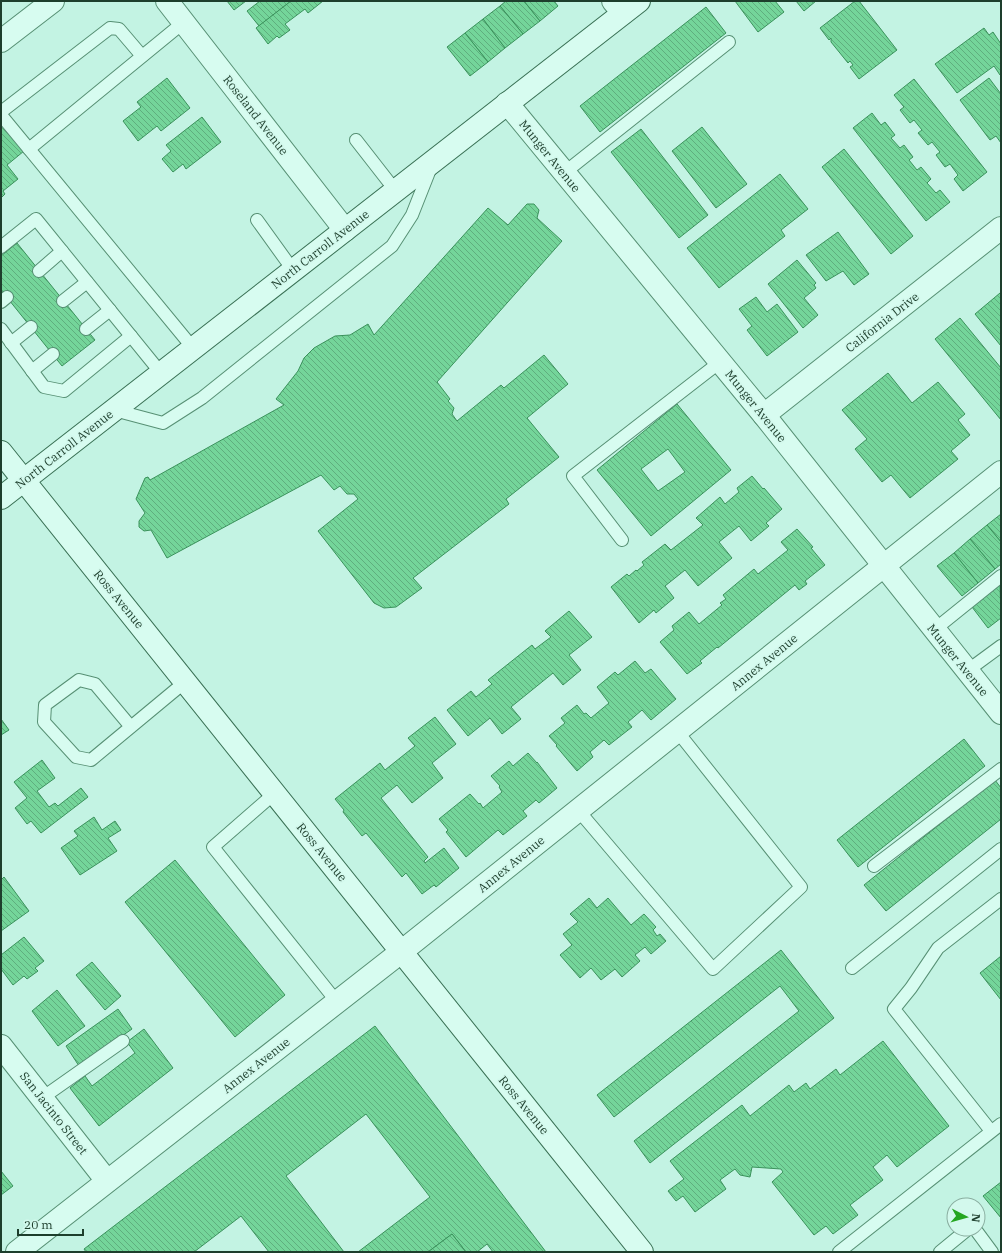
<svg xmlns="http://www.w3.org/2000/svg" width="1002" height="1253" font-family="'IBM Plex Serif',serif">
  <defs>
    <pattern id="building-back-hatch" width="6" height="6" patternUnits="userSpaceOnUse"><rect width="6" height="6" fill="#74d59a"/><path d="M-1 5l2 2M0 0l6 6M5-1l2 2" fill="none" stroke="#5fae7e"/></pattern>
  </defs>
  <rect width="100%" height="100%" fill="#c3f3e3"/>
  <g fill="url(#building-back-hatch)" stroke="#3a925b" fill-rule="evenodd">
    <path d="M 227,1 L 246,1 L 234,10 Z"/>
    <path d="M 260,1 L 291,1 L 259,26 L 247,11 Z"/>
    <path d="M 291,1 L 323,1 L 308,13 L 305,9 L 285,24 L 290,30 L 279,38 L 277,36 L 268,44 L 256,28 Z"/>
    <path d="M 506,1 L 524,1 L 540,21 L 523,34 L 500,6 Z"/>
    <path d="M 524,1 L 554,1 L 558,6 L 540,21 Z"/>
    <path d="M 735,1 L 775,1 L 784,12 L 758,32 Z"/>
    <path d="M 796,1 L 816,1 L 804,11 Z"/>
    <path d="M 855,1 L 859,1 L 897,50 L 859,79 L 850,67 L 853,65 L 850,61 L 848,63 L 831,42 L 831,38 L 829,40 L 820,28 Z"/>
    <path d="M 500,6 L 523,34 L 505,48 L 483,19 Z"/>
    <path d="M 706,7 L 726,33 L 600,132 L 580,106 Z"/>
    <path d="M 483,19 L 505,48 L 488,62 L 465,33 Z"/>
    <path d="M 984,28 L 989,35 L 993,32 L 1001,44 L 1001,74 L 1000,75 L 994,66 L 957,93 L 935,64 Z"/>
    <path d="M 465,33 L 488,62 L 470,76 L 447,47 Z"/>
    <path d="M 167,78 L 190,108 L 161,131 L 157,126 L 138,141 L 123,121 L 141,107 L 137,102 Z"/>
    <path d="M 989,78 L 1001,94 L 1001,143 L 996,136 L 990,140 L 960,100 Z"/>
    <path d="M 914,79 L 987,172 L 963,191 L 954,179 L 958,175 L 950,164 L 945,167 L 936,155 L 940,152 L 932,142 L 928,145 L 918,133 L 922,130 L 914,120 L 910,123 L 900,110 L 904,107 L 894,95 Z"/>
    <path d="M 872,113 L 881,125 L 885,122 L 895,135 L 891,138 L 900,148 L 904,145 L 913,157 L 909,160 L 917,170 L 921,167 L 931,179 L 927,183 L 936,193 L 940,190 L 950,202 L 926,221 L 853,128 Z"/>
    <path d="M 202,117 L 221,142 L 186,169 L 183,164 L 173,172 L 162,159 L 171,151 L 166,145 Z"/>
    <path d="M 1,123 L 24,151 L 7,165 L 18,179 L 3,191 L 5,194 L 1,198 Z"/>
    <path d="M 702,127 L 747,184 L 716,208 L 672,151 Z"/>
    <path d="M 641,129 L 708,215 L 679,238 L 611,152 Z"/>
    <path d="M 844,149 L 913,236 L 891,254 L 822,167 Z"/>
    <path d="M 780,174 L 808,209 L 781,230 L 785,236 L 719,288 L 687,248 Z"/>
    <path d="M 527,204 L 534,204 L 539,210 L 537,218 L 562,241 L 437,382 L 450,399 L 448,401 L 454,408 L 452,414 L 457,421 L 501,385 L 504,388 L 544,355 L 568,384 L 527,418 L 559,457 L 506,499 L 509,504 L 413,578 L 422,588 L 396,607 L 384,608 L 374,603 L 318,531 L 358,499 L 354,494 L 347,494 L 340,486 L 334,490 L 321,475 L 167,558 L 151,530 L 144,531 L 139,527 L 139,521 L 145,513 L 136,499 L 145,478 L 148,477 L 150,480 L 284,405 L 276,399 L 298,371 L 304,358 L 314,348 L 335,336 L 350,335 L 368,324 L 374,335 L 488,208 L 508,225 Z"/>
    <path d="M 838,232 L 869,274 L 854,285 L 843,271 L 826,281 L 806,255 Z"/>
    <path d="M 17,243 L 95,340 L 62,366 L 1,290 L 1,256 Z"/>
    <path d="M 797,260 L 816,283 L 814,285 L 816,288 L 804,298 L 818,315 L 803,328 L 768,284 Z"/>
    <path d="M 1000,293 L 1001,295 L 1001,346 L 975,314 Z"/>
    <path d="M 756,297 L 767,312 L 777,304 L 798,332 L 767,356 L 747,330 L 752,326 L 739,309 Z"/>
    <path d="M 960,318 L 1001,368 L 1001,420 L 935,339 Z"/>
    <path d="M 888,373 L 912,403 L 938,382 L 965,414 L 958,420 L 970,435 L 951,451 L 958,459 L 910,498 L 891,475 L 882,482 L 855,449 L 867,439 L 842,410 Z"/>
    <path d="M 677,404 L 731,470 L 651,536 L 597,470 ZM 668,449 L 685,472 L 658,491 L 641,469 Z"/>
    <path d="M 752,476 L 763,489 L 764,488 L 782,509 L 766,523 L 769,526 L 751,541 L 739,526 L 719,542 L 732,558 L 698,586 L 685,570 L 665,586 L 674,598 L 656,613 L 654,610 L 639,623 L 611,587 L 627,574 L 629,576 L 636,570 L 637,571 L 644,565 L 642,562 L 665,544 L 671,550 L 703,525 L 696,518 L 720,497 L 725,504 L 739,492 L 737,488 Z"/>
    <path d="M 1001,514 L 1001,542 L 987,525 Z"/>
    <path d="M 987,525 L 1001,542 L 1001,564 L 995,569 L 970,539 Z"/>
    <path d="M 797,529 L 813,547 L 811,548 L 825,565 L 805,581 L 807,584 L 799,590 L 795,585 L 718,648 L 717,647 L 700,661 L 702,663 L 687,674 L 660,642 L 674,630 L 672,626 L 689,612 L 699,624 L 722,605 L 720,603 L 726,599 L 723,595 L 754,569 L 758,574 L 788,550 L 781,542 Z"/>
    <path d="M 970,539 L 995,569 L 978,583 L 954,553 Z"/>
    <path d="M 954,553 L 978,583 L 962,596 L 937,566 Z"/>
    <path d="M 1000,584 L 1001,618 L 988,628 L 972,607 Z"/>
    <path d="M 569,611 L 592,637 L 569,655 L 581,670 L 563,685 L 553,673 L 511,707 L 521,719 L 502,734 L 490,718 L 468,736 L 447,710 L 471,691 L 476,697 L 492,684 L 488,680 L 532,645 L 535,649 L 551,637 L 545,631 Z"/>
    <path d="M 635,661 L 645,673 L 651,669 L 676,699 L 651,720 L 642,710 L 628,722 L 632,727 L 609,745 L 604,740 L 590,752 L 593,757 L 577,771 L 556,746 L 557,745 L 549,736 L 565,723 L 561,718 L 577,705 L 584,714 L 586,713 L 591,718 L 609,703 L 597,687 L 615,672 L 618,675 Z"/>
    <path d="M 435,717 L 456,744 L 432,763 L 443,778 L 412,803 L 397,785 L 381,798 L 428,857 L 424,861 L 425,863 L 444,848 L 459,868 L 436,887 L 434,885 L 422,894 L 406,873 L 402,877 L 366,833 L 362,836 L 343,812 L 344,810 L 335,799 L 380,763 L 385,770 L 415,746 L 408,738 Z"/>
    <path d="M 1,719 L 9,730 L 1,735 Z"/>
    <path d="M 964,739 L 985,766 L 858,867 L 837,840 Z"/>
    <path d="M 528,753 L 537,763 L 537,762 L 557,788 L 539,803 L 536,800 L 523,811 L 527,816 L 503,835 L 498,830 L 466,857 L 446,832 L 448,830 L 439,819 L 470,794 L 479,804 L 480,803 L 483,808 L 502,792 L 499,787 L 500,786 L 491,776 L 509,761 L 513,766 Z"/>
    <path d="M 42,760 L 55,778 L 37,791 L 49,807 L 55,803 L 58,806 L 81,788 L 88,797 L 41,833 L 31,821 L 27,824 L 15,808 L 27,798 L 14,782 Z"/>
    <path d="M 995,780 L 1001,788 L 1001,819 L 886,911 L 864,885 Z"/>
    <path d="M 94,817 L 102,830 L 115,821 L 121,830 L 108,838 L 117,851 L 80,875 L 61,848 L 78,836 L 74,831 Z"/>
    <path d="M 175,860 L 285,995 L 235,1037 L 125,902 Z"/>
    <path d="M 4,877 L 29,911 L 1,931 L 1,880 Z"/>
    <path d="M 589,898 L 597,908 L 608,898 L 631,925 L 644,914 L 656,927 L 653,930 L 657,936 L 660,934 L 666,941 L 651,954 L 645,947 L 635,955 L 640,961 L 622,977 L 615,969 L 601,980 L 591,968 L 580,978 L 560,955 L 572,945 L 563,934 L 578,922 L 570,914 Z"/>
    <path d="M 24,937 L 44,961 L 35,968 L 38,971 L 27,979 L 24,976 L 13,985 L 1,969 L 1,955 Z"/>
    <path d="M 781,950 L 834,1018 L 650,1163 L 634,1141 L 799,1011 L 780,986 L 614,1117 L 597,1095 Z"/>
    <path d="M 1001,956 L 1001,1000 L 980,973 Z"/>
    <path d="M 92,962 L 121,996 L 105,1010 L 76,975 Z"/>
    <path d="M 57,990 L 85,1026 L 58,1046 L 32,1011 Z"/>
    <path d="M 118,1009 L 132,1029 L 79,1066 L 66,1046 Z"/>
    <path d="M 375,1026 L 546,1252 L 493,1252 L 487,1244 L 477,1252 L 466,1252 L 452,1234 L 428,1252 L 358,1252 L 430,1197 L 366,1114 L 286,1176 L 344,1252 L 269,1252 L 241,1216 L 194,1252 L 86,1252 L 84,1249 Z"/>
    <path d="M 144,1029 L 173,1068 L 99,1126 L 70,1088 L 85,1076 L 92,1086 L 135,1053 L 127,1042 Z"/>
    <path d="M 883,1041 L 949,1126 L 897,1167 L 887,1155 L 873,1167 L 883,1180 L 850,1205 L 858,1215 L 833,1234 L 826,1226 L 814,1235 L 772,1182 L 783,1172 L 781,1169 L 752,1167 L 750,1177 L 740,1175 L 735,1169 L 720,1180 L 726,1189 L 695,1212 L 683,1196 L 676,1201 L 668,1191 L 684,1179 L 670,1161 L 742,1105 L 750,1116 L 789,1085 L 794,1092 L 806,1083 L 810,1089 L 836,1069 L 840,1075 Z"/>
    <path d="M 1,1171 L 13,1186 L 1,1195 Z"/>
    <path d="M 1001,1182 L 1001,1218 L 983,1196 Z"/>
    <path d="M 452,1234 L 466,1252 L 428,1252 Z"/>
  </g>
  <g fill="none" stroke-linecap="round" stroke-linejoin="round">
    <g stroke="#579074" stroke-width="14">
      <g id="lane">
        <path d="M 1,112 L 110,28 L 119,29 L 142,56"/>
        <path d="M 1,115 L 193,348"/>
        <path d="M 356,140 L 395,190"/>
        <path d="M 29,149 L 184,22"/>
        <path d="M 564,173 L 729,42"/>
        <path d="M 257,220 L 293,270"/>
        <path d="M 1,247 L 36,219 L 161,373"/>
        <path d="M 39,271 L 62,251"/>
        <path d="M 63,301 L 87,282"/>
        <path d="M 1,302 L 7,297"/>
        <path d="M 1,329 L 44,387 L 64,391 L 131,336"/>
        <path d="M 86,329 L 110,310"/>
        <path d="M 11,343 L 31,327"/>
        <path d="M 32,371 L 53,354"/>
        <path d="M 114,410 L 163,423 L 202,398 L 392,246 L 412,215 L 431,167"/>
        <path d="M 622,540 L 573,476 L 720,362"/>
        <path d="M 934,630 L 1001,576"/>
        <path d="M 967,671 L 1001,646"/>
        <path d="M 131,727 L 95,684 L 79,680 L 45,705 L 44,722 L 76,757 L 91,760 L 185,682"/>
        <path d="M 275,793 L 213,847 L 337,1002"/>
        <path d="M 578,810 L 713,969 L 801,887 L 677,731"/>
        <path d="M 874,866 L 1001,769"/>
        <path d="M 852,968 L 1001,849"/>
        <path d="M 42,1098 L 123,1041"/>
        <path d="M 991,1131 L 894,1009 L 911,988 L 938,948 L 1001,899"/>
        <path d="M 975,1229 L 992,1252"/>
        <path d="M 839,1252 L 1001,1124"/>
        <path d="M 940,1252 L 968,1229"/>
      </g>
    </g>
    <g stroke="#579074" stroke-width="24">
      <g id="street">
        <path d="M 167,1 L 345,230"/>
        <path d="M 613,1 L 623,13"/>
        <path d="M 1,41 L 53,1"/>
        <path d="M 507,103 L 764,415 L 1001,713"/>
        <path d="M 764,415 L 1001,228"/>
        <path d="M 1,1046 L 107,1181"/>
        <path d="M 17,1252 L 401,952 L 1001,472"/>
      </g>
    </g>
    <g stroke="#3a7155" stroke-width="24">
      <g id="secondary">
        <path d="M 1,452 L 642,1252"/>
        <path d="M 1,498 L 639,1"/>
      </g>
    </g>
    <use href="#lane" stroke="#d7fcf0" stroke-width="12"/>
    <use href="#street" stroke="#d7fcf0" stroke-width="22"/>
    <use href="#secondary" stroke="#d7fcf0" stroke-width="22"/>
  </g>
  <g text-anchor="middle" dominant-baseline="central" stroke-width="3.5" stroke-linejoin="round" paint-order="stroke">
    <g font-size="12" fill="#1d3e2c" stroke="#d3f9ed">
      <text transform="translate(256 115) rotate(52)">Roseland Avenue</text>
      <text transform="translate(550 156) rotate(51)">Munger Avenue</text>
      <text transform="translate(320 249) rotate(-38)">North Carroll Avenue</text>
      <text transform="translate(882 322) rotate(-38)">California Drive</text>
      <text transform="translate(756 406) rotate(51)">Munger Avenue</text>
      <text transform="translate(64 449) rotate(-38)">North Carroll Avenue</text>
      <text transform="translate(119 599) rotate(51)">Ross Avenue</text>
      <text transform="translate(958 660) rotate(51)">Munger Avenue</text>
      <text transform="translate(764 662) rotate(-39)">Annex Avenue</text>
      <text transform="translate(322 852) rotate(51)">Ross Avenue</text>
      <text transform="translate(511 864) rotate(-39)">Annex Avenue</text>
      <text transform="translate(256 1065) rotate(-38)">Annex Avenue</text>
      <text transform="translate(524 1105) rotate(51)">Ross Avenue</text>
      <text transform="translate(54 1113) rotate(52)">San Jacinto Street</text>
    </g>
  </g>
  <rect width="1002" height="1253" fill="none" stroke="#1d3e2c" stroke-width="4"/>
  <g transform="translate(966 1217) rotate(96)"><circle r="19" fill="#d3f9ed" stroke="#8aaea0"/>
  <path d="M0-3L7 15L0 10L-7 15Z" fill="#24a620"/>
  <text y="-6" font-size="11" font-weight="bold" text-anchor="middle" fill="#1d3e2c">N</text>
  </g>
  <path d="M18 1229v6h65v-6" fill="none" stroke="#1d3e2c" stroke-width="2"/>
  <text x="24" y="1229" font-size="12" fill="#1d3e2c" stroke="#d3f9ed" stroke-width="3" paint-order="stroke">20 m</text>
</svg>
